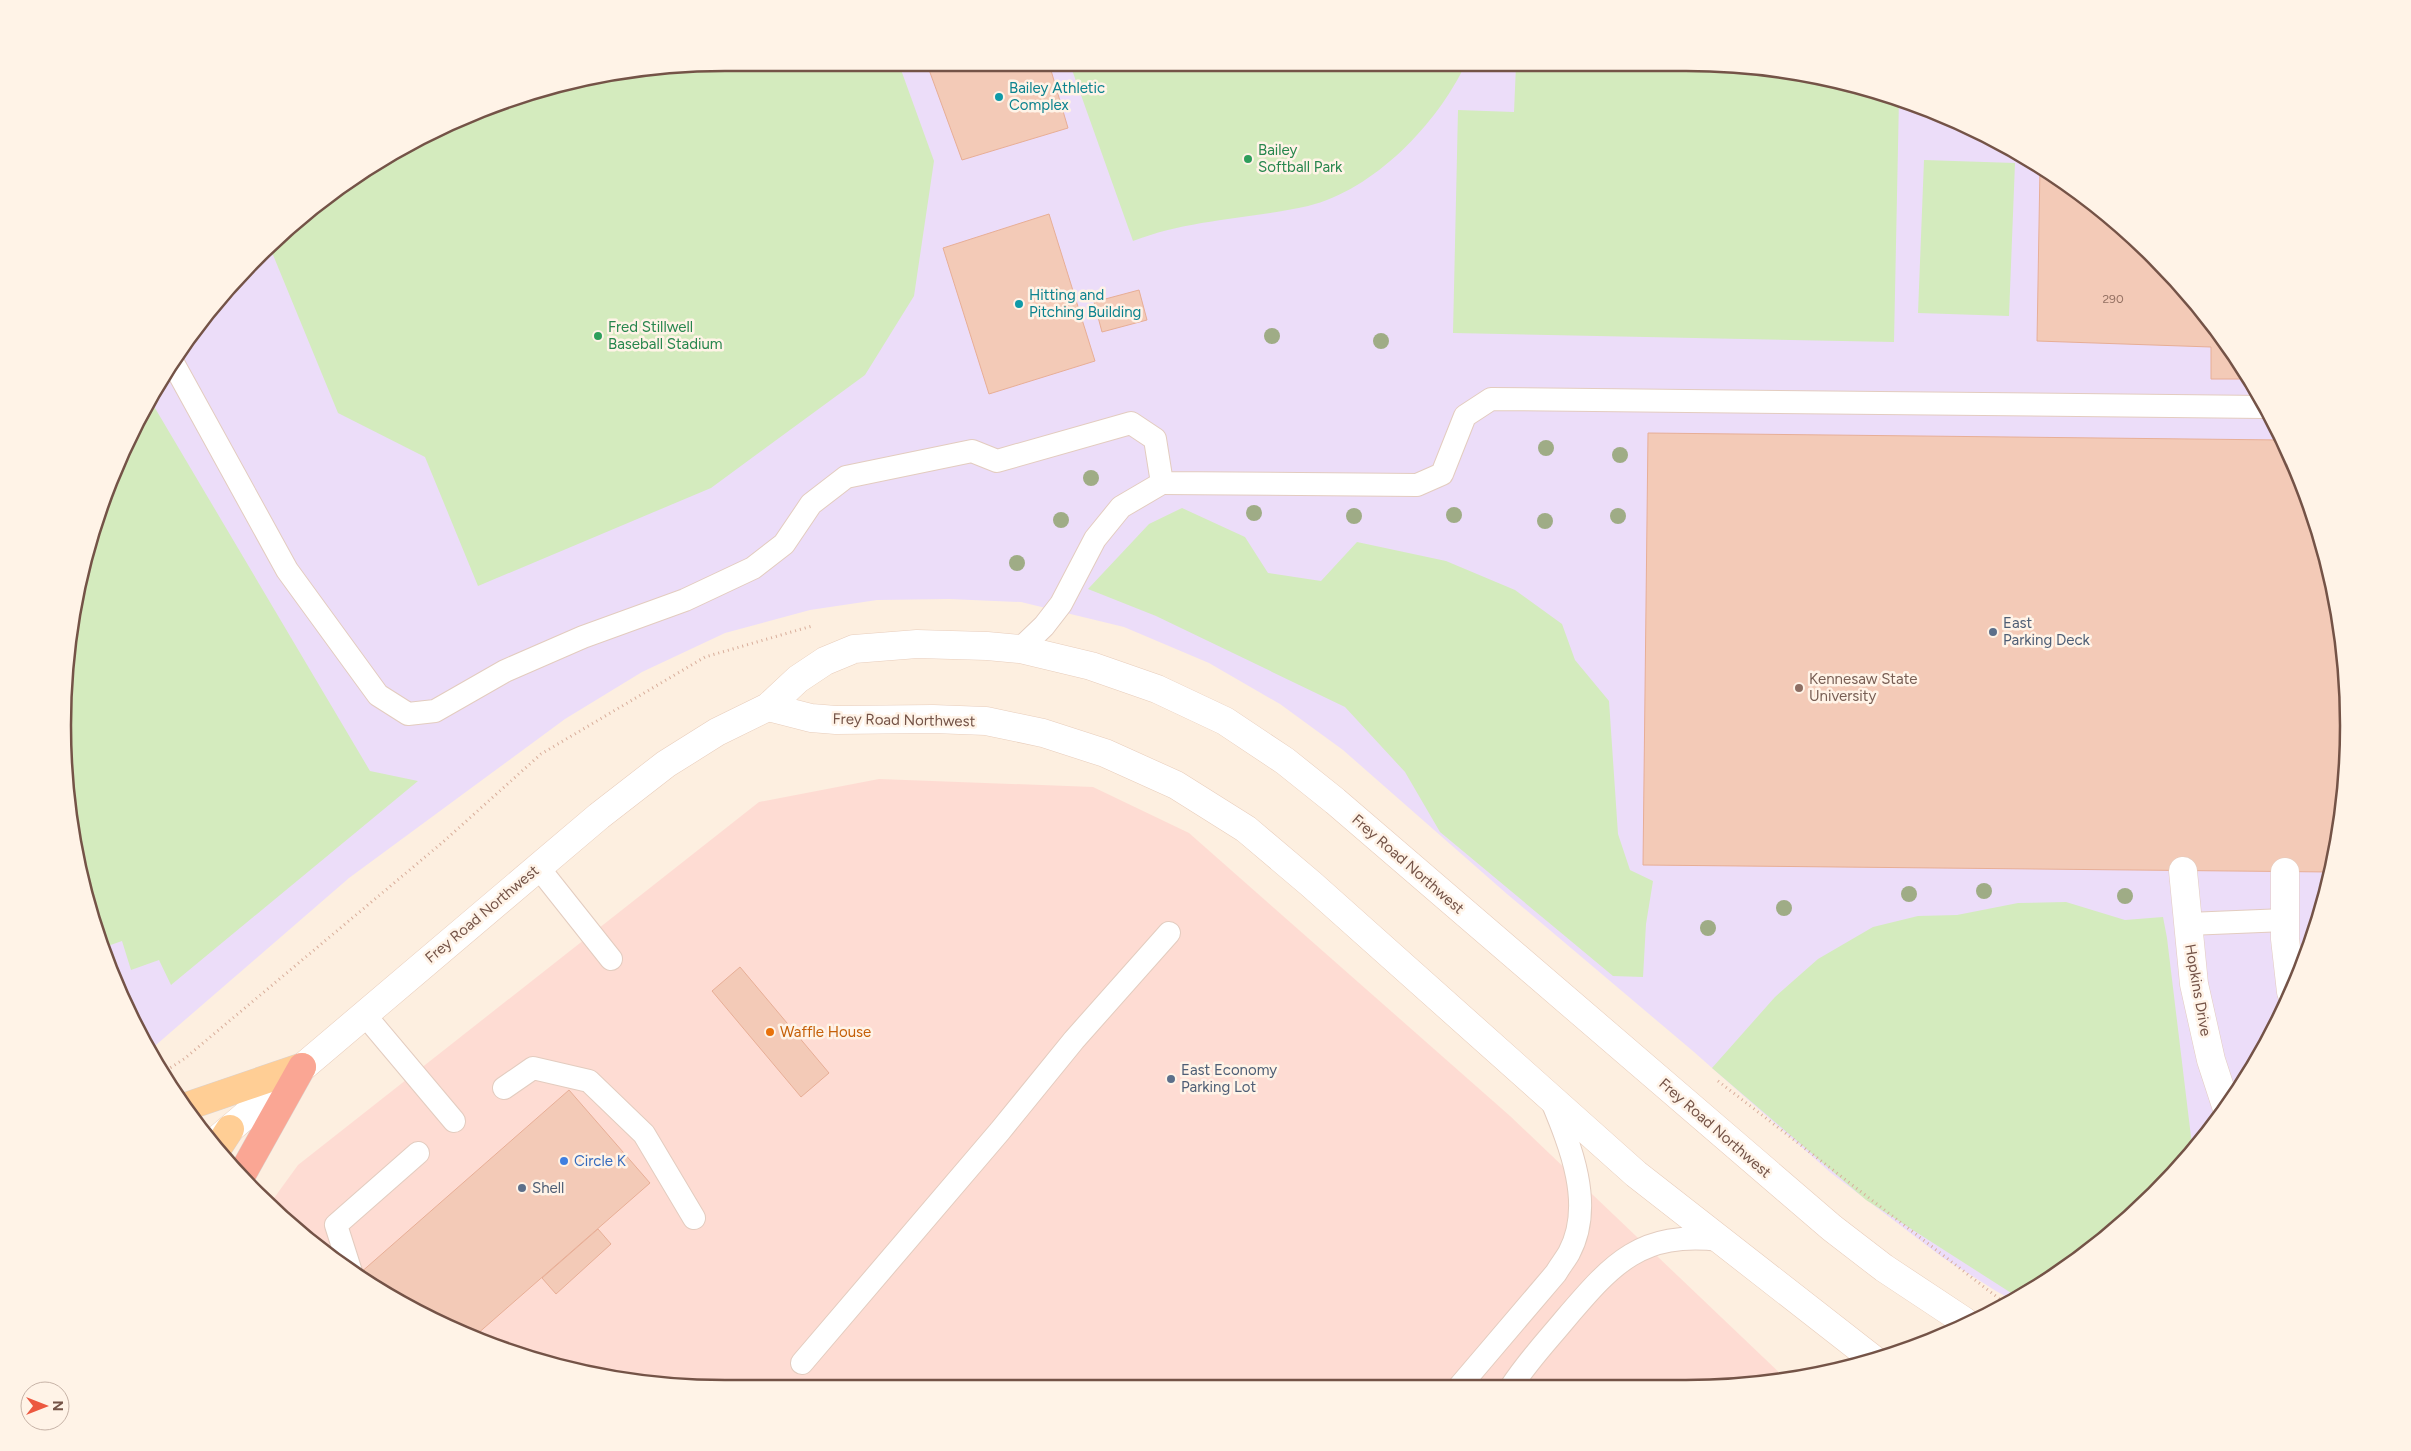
<svg xmlns="http://www.w3.org/2000/svg" width="2411" height="1451" font-family="Figtree,sans-serif">
  <rect width="100%" height="100%" fill="#fdefe0"/>
  <path fill="#fedcd3" d="M 879,779 L 1093,787 L 1189,833 L 1510,1116 L 1785,1378 L 1729,1387 L 682,1387 L 512,1353 L 357,1277 L 269,1205 L 298,1165 L 759,802 Z"/>
  <path fill="#ecddf9" d="M 1729,64 L 1899,98 L 2054,174 L 2237,357 L 2298,472 L 2336,596 L 2348,726 L 2336,855 L 2298,979 L 2237,1094 L 2123,1224 L 2017,1300 L 2014,1301 L 1996,1291 L 1942,1257 L 1831,1173 L 1694,1052 L 1507,894 L 1343,750 L 1280,704 L 1209,663 L 1124,627 L 1021,602 L 949,599 L 877,600 L 810,610 L 725,633 L 642,672 L 565,719 L 349,878 L 149,1051 L 98,939 L 75,855 L 63,726 L 68,639 L 98,513 L 174,357 L 256,257 L 322,199 L 432,131 L 513,98 L 639,68 Z"/>
  <g fill="#d4ebbe">
    <path d="M 1729,64 L 1899,98 L 1894,342 L 1453,333 L 1458,110 L 1514,112 L 1516,65 Z"/>
    <path d="M 1465,65 C 1437,124 1374,190 1308,206 C 1250,219 1189,219 1133,241 L 1071,67 Z"/>
    <path d="M 900,67 L 934,161 L 914,296 L 865,375 L 711,488 L 478,586 L 425,457 L 338,413 L 271,250 L 261,253 L 322,199 L 432,131 L 513,98 L 639,68 Z"/>
    <path d="M 1924,160 L 2015,163 L 2009,316 L 1918,313 Z"/>
    <path d="M 152,403 L 370,771 L 418,781 L 171,985 L 159,960 L 131,970 L 122,941 L 102,948 L 98,939 L 75,855 L 63,726 L 68,639 L 98,513 Z"/>
    <path d="M 1182,508 L 1245,537 L 1268,573 L 1321,581 L 1357,542 L 1446,561 L 1515,590 L 1562,624 L 1575,660 L 1609,701 L 1618,834 L 1630,870 L 1653,881 L 1646,924 L 1643,977 L 1613,976 L 1440,832 L 1405,772 L 1345,707 L 1156,616 L 1088,589 L 1149,524 Z"/>
    <path d="M 2066,902 L 2125,920 L 2163,917 L 2167,938 L 2192,1145 L 2123,1224 L 2019,1298 L 1866,1200 L 1712,1068 L 1775,997 L 1818,959 L 1873,927 L 1918,916 L 1957,915 L 2018,903 Z"/>
  </g>
  <g fill="#f3cab7" stroke="#e7ae96">
    <path d="M 928,67 L 1050,67 L 1068,128 L 962,160 Z"/>
    <path d="M 2040,167 L 2054,174 L 2155,257 L 2237,357 L 2248,379 L 2211,379 L 2211,347 L 2037,341 Z"/>
    <path d="M 1049,214 L 1095,361 L 989,394 L 943,248 Z"/>
    <path d="M 1139,290 L 1147,320 L 1102,332 L 1094,302 Z"/>
    <path d="M 1648,433 L 2281,440 L 2298,472 L 2336,596 L 2343,667 L 2341,797 L 2336,855 L 2330,872 L 1643,865 Z"/>
    <path d="M 740,967 L 829,1073 L 801,1097 L 712,991 Z"/>
    <path d="M 569,1090 L 650,1183 L 476,1335 L 364,1280 L 359,1274 Z"/>
    <path d="M 598,1229 L 611,1244 L 556,1294 L 542,1278 Z"/>
  </g>
  <g fill="none" stroke-linecap="round" stroke-linejoin="round">
    <g stroke="#e3ccbf" stroke-width="24">
      <g id="service">
        <path d="M 172,361 L 287,570 L 378,695 L 408,714 L 435,711 L 505,671 L 583,637 L 685,600 L 753,568 L 784,544 L 811,504 L 846,477 L 972,451 L 997,461 L 1131,423 L 1155,439 L 1162,483 L 1417,485 L 1442,474 L 1465,416 L 1491,399 L 2264,407"/>
        <path d="M 1020,649 L 1044,626 L 1061,604 L 1095,539 L 1121,507 L 1162,483"/>
        <path d="M 538,867 L 611,959"/>
        <path d="M 2188,924 L 2285,920"/>
        <path d="M 364,1014 L 454,1121"/>
        <path d="M 504,1088 L 533,1068 L 589,1081 L 644,1134 L 694,1218"/>
        <path d="M 351,1272 L 336,1225 L 418,1153"/>
        <path d="M 802,1363 L 1000,1131 L 1074,1040 L 1169,933"/>
        <path d="M 1459,1387 L 1556,1273 C 1560,1266 1565,1260 1569,1253 C 1595,1205 1570,1145 1551,1099"/>
        <path d="M 1511,1387 C 1527,1362 1547,1341 1566,1318 C 1613,1263 1641,1231 1720,1240"/>
      </g>
    </g>
    <g stroke="#e3ccbf" stroke-width="29">
      <g id="minor">
        <path d="M 2183,871 L 2194,984 L 2211,1060 L 2226,1106"/>
        <path d="M 2285,872 L 2285,939 L 2291,992"/>
      </g>
    </g>
    <g stroke="#e8cdbb" stroke-width="29">
      <g id="secondary">
        <path d="M 768,707 L 811,718 L 836,720 L 933,719 L 986,721 L 1043,733 L 1105,753 L 1176,785 L 1246,829 L 1311,884 L 1636,1174 L 1873,1359"/>
        <path d="M 212,1144 L 599,816 L 666,764 L 717,732 L 768,707 L 798,679 L 825,661 L 854,649 L 917,644 L 987,646 L 1020,649 L 1091,666 L 1157,689 L 1225,721 L 1285,761 L 1335,801 L 1832,1228 L 1884,1268 L 1964,1321"/>
      </g>
    </g>
    <g stroke="#dbd2cf" stroke-width="29">
      <g id="primary">
        <path d="M 185,1107 L 302,1067"/>
        <path d="M 217,1149 L 230,1129"/>
      </g>
    </g>
    <g stroke="#dbd2cf" stroke-width="29">
      <path id="motorway" d="M 241,1176 L 302,1067"/>
    </g>
    <g stroke="#d8ad9a" stroke-width="3" stroke-dasharray="1 4" stroke-linecap="butt">
      <path d="M 162,1073 L 184,1059 L 443,842 L 541,754 L 705,657 L 812,626"/>
      <path d="M 1718,1081 L 2006,1304"/>
    </g>
    <use href="#service" stroke="#fff" stroke-width="22"/>
    <use href="#minor" stroke="#fff" stroke-width="28"/>
    <use href="#secondary" stroke="#fff" stroke-width="28"/>
    <use href="#primary" stroke="#ffce95" stroke-width="28"/>
    <use href="#motorway" stroke="#faa694" stroke-width="28"/>
  </g>
  <g fill="#9fac86">
    <circle cx="1272" cy="336" r="8"/>
    <circle cx="1381" cy="341" r="8"/>
    <circle cx="1546" cy="448" r="8"/>
    <circle cx="1620" cy="455" r="8"/>
    <circle cx="1091" cy="478" r="8"/>
    <circle cx="1254" cy="513" r="8"/>
    <circle cx="1454" cy="515" r="8"/>
    <circle cx="1354" cy="516" r="8"/>
    <circle cx="1618" cy="516" r="8"/>
    <circle cx="1061" cy="520" r="8"/>
    <circle cx="1545" cy="521" r="8"/>
    <circle cx="1017" cy="563" r="8"/>
    <circle cx="1984" cy="891" r="8"/>
    <circle cx="1909" cy="894" r="8"/>
    <circle cx="2125" cy="896" r="8"/>
    <circle cx="1784" cy="908" r="8"/>
    <circle cx="1708" cy="928" r="8"/>
  </g>
  <g fill="#0f9aa8" stroke="#fff3e7" stroke-width="2">
    <circle cx="999" cy="97" r="5"/>
    <circle cx="1019" cy="304" r="5"/>
  </g>
  <g fill="#2e9e5b" stroke="#fff3e7" stroke-width="2">
    <circle cx="1248" cy="159" r="5"/>
    <circle cx="598" cy="336" r="5"/>
  </g>
  <g fill="#5c6f8a" stroke="#fff3e7" stroke-width="2">
    <circle cx="1993" cy="632" r="5"/>
    <circle cx="1171" cy="1079" r="5"/>
    <circle cx="522" cy="1188" r="5"/>
  </g>
  <circle fill="#8d6e63" stroke="#fff3e7" stroke-width="2" cx="1799" cy="688" r="5"/>
  <circle fill="#e8710a" stroke="#fff3e7" stroke-width="2" cx="770" cy="1032" r="5"/>
  <circle fill="#3f7fe0" stroke="#fff3e7" stroke-width="2" cx="564" cy="1161" r="5"/>
  <g text-anchor="middle" dominant-baseline="central" stroke-width="5" stroke-linejoin="round" paint-order="stroke">
    <g font-size="12" fill="#947163">
      <text x="2113" y="299">290</text>
    </g>
    <g font-size="15" fill="#0d838f" stroke="#fff3e7" text-anchor="start">
      <text x="1009" y="88">Bailey Athletic<tspan x="1009" dy="17">Complex</tspan></text>
      <text x="1029" y="295">Hitting and<tspan x="1029" dy="17">Pitching Building</tspan></text>
    </g>
    <g font-size="15" fill="#27864d" stroke="#fff3e7" text-anchor="start">
      <text x="1258" y="150">Bailey<tspan x="1258" dy="17">Softball Park</tspan></text>
      <text x="608" y="327">Fred Stillwell<tspan x="608" dy="17">Baseball Stadium</tspan></text>
    </g>
    <g font-size="15" fill="#4e5e75" stroke="#fff3e7" text-anchor="start">
      <text x="2003" y="623">East<tspan x="2003" dy="17">Parking Deck</tspan></text>
      <text x="1181" y="1070">East Economy<tspan x="1181" dy="17">Parking Lot</tspan></text>
      <text x="532" y="1188">Shell</text>
    </g>
    <g font-size="15" fill="#785e54" stroke="#fff3e7" text-anchor="start">
      <text x="1809" y="679">Kennesaw State<tspan x="1809" dy="17">University</tspan></text>
    </g>
    <g font-size="15" fill="#745347" stroke="#fff3e7">
      <text transform="translate(904 720) rotate(1)">Frey Road Northwest</text>
      <text transform="translate(1408 864) rotate(41)">Frey Road Northwest</text>
      <text transform="translate(482 914) rotate(-40)">Frey Road Northwest</text>
      <text transform="translate(2198 990) rotate(80)">Hopkins Drive</text>
      <text transform="translate(1715 1128) rotate(41)">Frey Road Northwest</text>
    </g>
    <g font-size="15" fill="#c56008" stroke="#fff3e7" text-anchor="start">
      <text x="780" y="1032">Waffle House</text>
    </g>
    <g font-size="15" fill="#366cbe" stroke="#fff3e7" text-anchor="start">
      <text x="574" y="1161">Circle K</text>
    </g>
  </g>
  <path d="M0 0H2411V1451H0ZM725 71H1686A654 654 0 0 1 2340 725V726A654 654 0 0 1 1686 1380H725A654 654 0 0 1 71 726V725A654 654 0 0 1 725 71Z" fill="#fff3e7" fill-rule="evenodd"/>
  <path fill="none" stroke="#745347" stroke-width="2.5" d="M725 71H1686A654 654 0 0 1 2340 725V726A654 654 0 0 1 1686 1380H725A654 654 0 0 1 71 726V725A654 654 0 0 1 725 71Z"/>
  <g transform="translate(45 1406) rotate(90)"><circle r="24" fill="#fff3e7" stroke="#c7b3a7"/>
  <path d="M0-4L9 19L0 12L-9 19Z" fill="#ec5840"/>
  <text y="-8" font-size="14" font-weight="bold" text-anchor="middle" fill="#745347">N</text>
  </g>
</svg>
